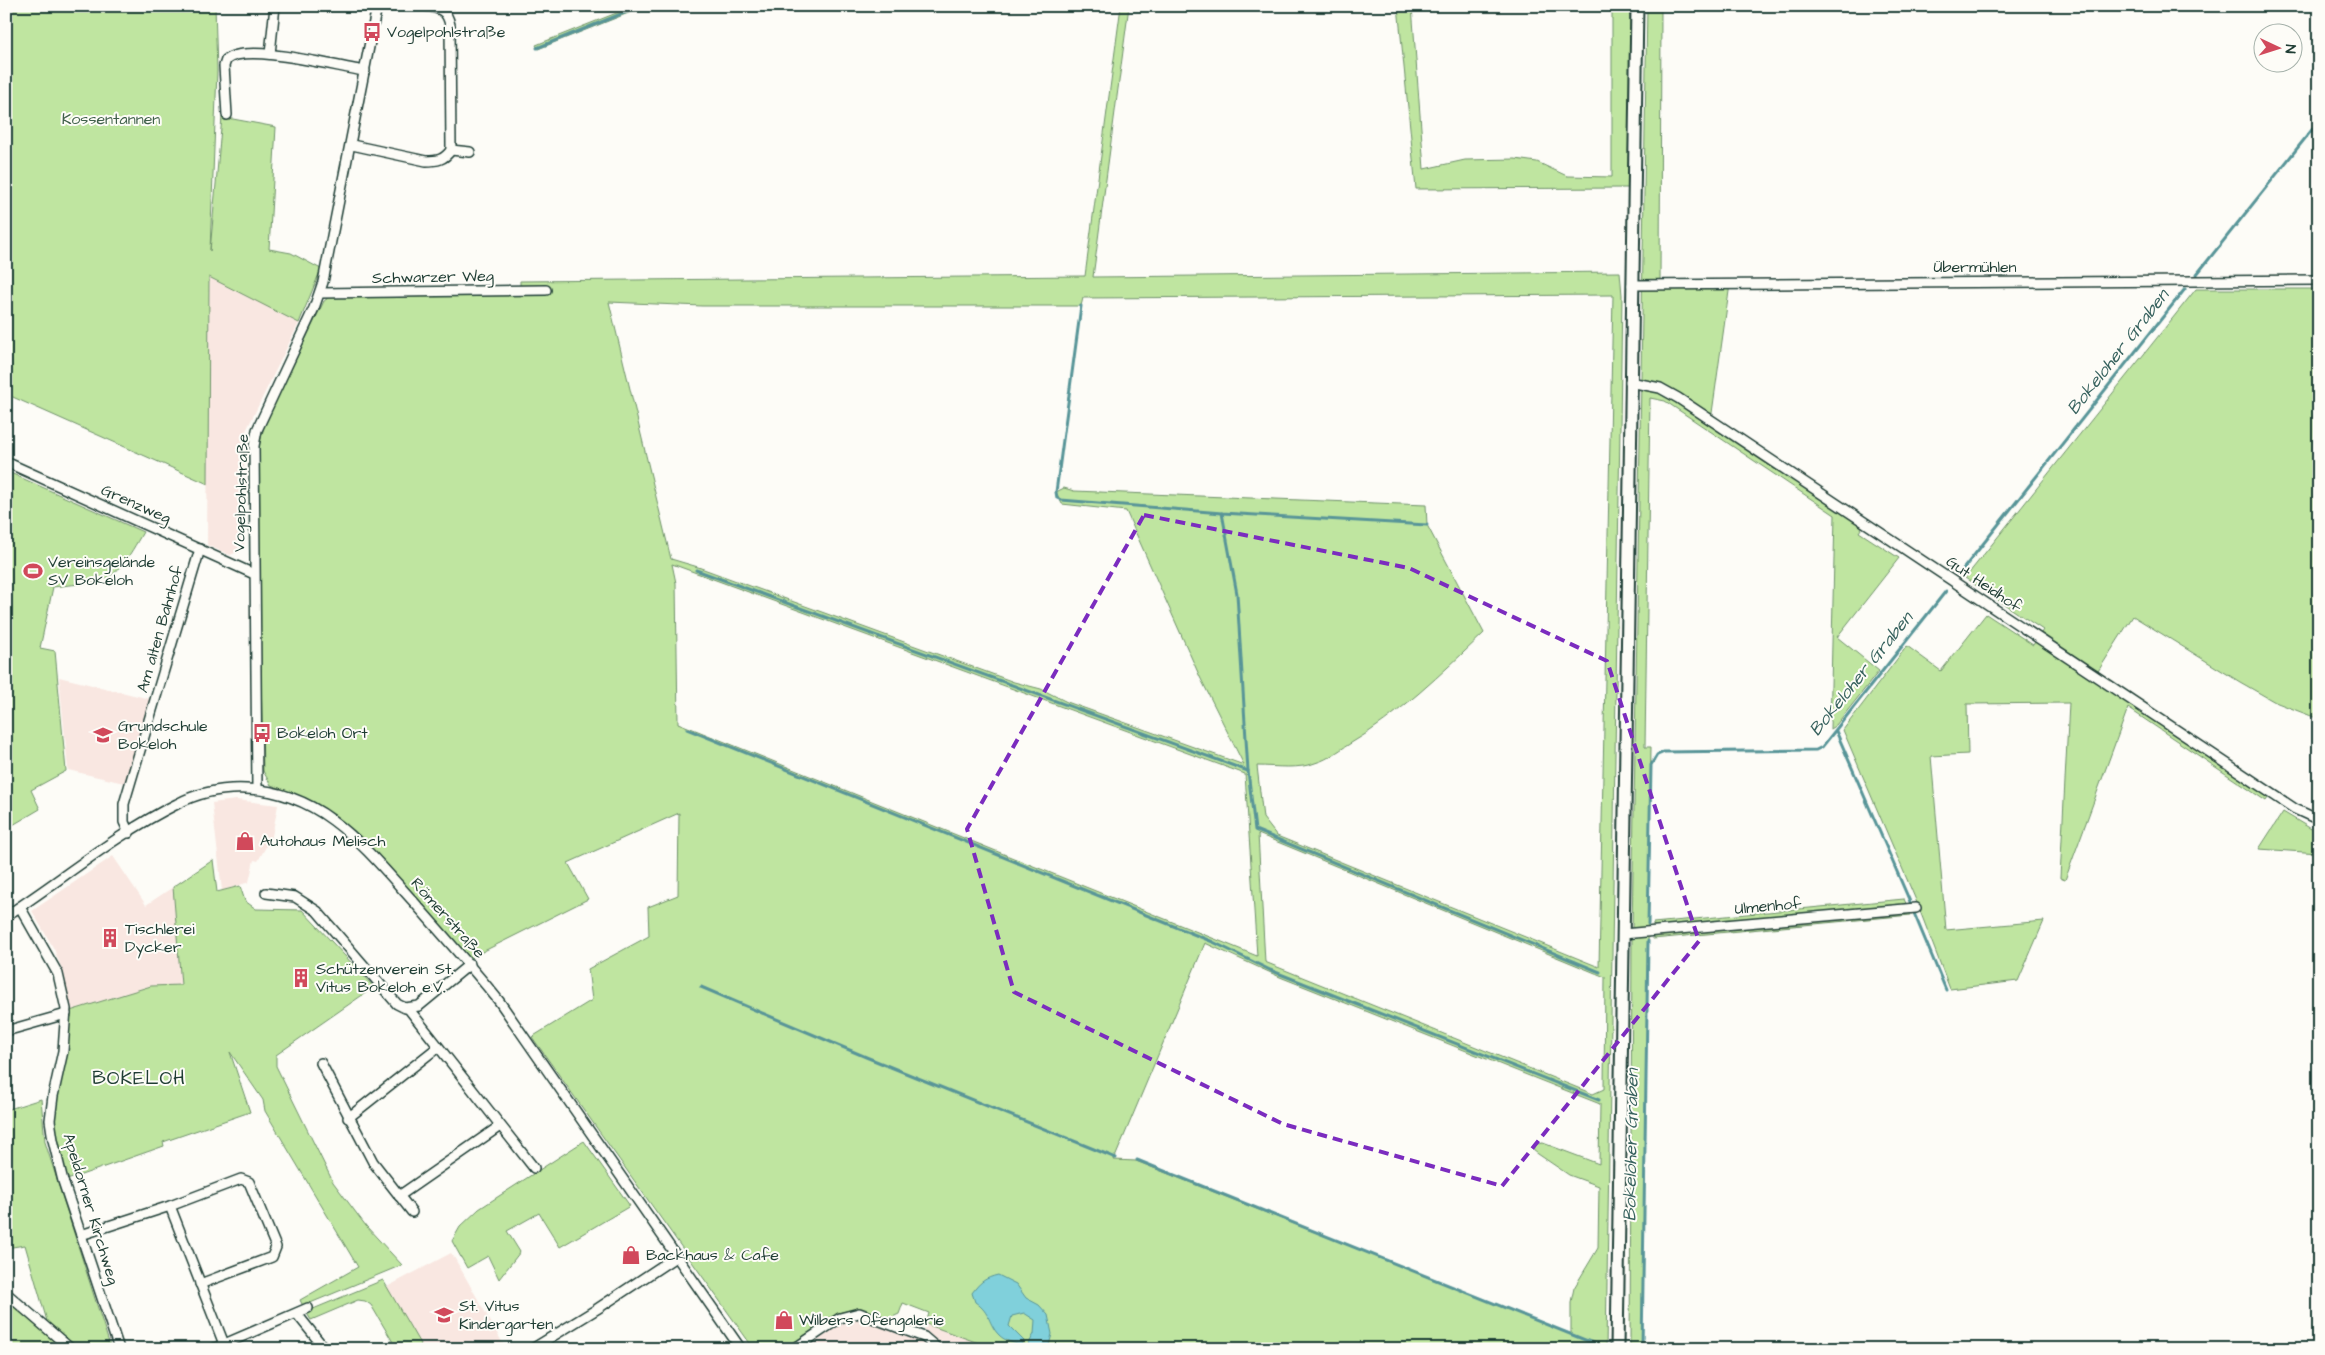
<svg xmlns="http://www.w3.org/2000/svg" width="2325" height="1355" font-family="'Architects Daughter',sans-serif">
  <rect width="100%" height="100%" fill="#fdfcf7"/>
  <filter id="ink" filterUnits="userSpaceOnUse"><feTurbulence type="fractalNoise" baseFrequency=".02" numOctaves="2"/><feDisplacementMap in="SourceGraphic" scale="10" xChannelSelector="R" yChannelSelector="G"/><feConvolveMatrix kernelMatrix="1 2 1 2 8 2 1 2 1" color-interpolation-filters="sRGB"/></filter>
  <g filter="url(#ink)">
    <g fill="#f9e7e1">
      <path d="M 209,276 L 299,323 L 244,435 L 244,545 L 240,551 L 230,555 L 207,545 Z"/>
      <path d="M 59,677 L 150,699 L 128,784 L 68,770 Z"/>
      <path d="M 236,800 L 278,805 L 272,836 L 258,861 L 254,860 L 249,882 L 222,891 L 212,803 Z"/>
      <path d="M 113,856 L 146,905 L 173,887 L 181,985 L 151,986 L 70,1011 L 63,972 L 54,949 L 32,911 Z"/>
      <path d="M 451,1253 L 454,1257 L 506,1349 L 422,1349 L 385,1288 Z"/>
      <path d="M 862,1317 L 921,1341 L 926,1324 L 995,1349 L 804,1349 L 830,1331 L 848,1321 Z"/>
    </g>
    <g fill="#bfe5a0" stroke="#6f916a" fill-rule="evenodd">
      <path d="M 6,6 L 215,6 L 217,71 L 210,251 L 222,117 L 276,127 L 269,249 L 291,253 L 321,269 L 299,323 L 209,277 L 208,484 L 6,394 Z"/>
      <path d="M 634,6 L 646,6 L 538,49 L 536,45 Z"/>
      <path d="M 1121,6 L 1129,6 L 1093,277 L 1620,272 L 1622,295 L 1606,1349 L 995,1349 L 926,1324 L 929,1313 L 903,1303 L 899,1314 L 886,1320 C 870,1314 856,1307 839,1313 L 783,1349 L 754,1349 L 532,1037 L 592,1000 L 588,969 L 649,936 L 648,907 L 678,895 L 679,813 L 568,863 L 588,899 L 468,959 L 386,863 L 326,810 L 305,798 L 271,785 L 263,771 L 259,576 L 259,446 L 265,423 L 324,301 L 335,293 L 520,291 L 520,281 L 1085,276 ZM 1613,295 L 1599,967 L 1277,836 L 1263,818 L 1257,766 C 1277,766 1299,770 1318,762 C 1328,759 1338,751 1348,745 C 1399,715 1441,674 1484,633 L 1427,525 L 1426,505 L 1074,491 L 1064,488 L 1056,492 L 1062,504 L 1126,511 L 1200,677 L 1244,765 L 1067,702 L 1041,689 L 1014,682 L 698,567 L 671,559 L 609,302 L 702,306 L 1081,306 L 1083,298 ZM 672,564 L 1245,774 L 1257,956 L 678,723 L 676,583 ZM 1258,834 L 1605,977 L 1604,1089 L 1593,1094 L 1265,962 ZM 1205,943 L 1280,977 L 1600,1104 L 1599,1164 L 1543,1143 L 1535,1144 L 1533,1150 L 1538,1154 L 1569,1175 L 1599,1186 L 1598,1248 L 1574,1288 L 1571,1302 L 1571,1334 L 1136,1161 L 1114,1160 Z"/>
      <path d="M 1398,6 L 1412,6 L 1424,169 L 1465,160 L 1515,159 L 1537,162 L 1567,176 L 1612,177 L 1612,6 L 1630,6 L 1628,188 L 1416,189 Z"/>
      <path d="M 1647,6 L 1661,6 L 1660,285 L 1730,284 L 1711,420 L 1865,523 L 1859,532 L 1899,558 L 1837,637 L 1879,671 L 1836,725 L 1830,729 L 1835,515 L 1665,401 L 1650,398 L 1645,747 L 1651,747 L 1642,1349 L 1630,1349 L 1632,933 Z"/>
      <path d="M 2196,289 L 2319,289 L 2319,719 L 2275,702 L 2240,682 L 2133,616 L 2095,676 L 2271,793 L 2266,801 L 2128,708 L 2065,880 L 2060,878 L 2069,703 L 1967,704 L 1968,754 L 1931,756 L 1946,930 L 2044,921 L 2018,981 L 1950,989 L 1915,898 L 1843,730 L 1907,646 L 1941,671 L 1986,614 L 2033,645 L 2043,630 L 1965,578 Z"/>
      <path d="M 6,471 L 143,532 C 113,585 111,580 53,587 L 40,648 L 55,651 L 66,771 L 31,790 L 40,809 L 6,829 Z"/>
      <path d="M 2283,812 L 2313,830 L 2319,831 L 2319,853 L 2259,849 Z"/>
      <path d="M 213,860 L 217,892 L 240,886 L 245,901 L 256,909 L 302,910 L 374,987 L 276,1055 L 276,1066 L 333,1182 L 366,1226 L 402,1265 L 303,1306 L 300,1300 L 358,1267 L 265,1111 L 263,1100 L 230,1052 L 250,1112 L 163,1142 L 164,1146 L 67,1180 L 54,1120 L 56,1097 L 66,1051 L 70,1011 L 151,986 L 181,985 L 173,887 Z"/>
      <path d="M 1904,899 L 1911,915 L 1653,939 L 1653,923 Z"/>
      <path d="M 41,1099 L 45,1142 L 111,1349 L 74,1349 L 49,1328 L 25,1245 L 6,1248 L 6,1110 Z"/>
      <path d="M 584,1141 L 630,1206 L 560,1247 L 539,1213 L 507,1231 L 520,1252 L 499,1279 L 488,1256 L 467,1268 L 452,1241 L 460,1227 L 479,1209 Z"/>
      <path d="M 383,1280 L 423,1349 L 397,1349 L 371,1305 L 365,1301 L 358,1300 L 311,1320 L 306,1312 Z"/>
      <path d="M 6,1298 L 63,1349 L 6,1349 Z"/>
    </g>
    <path fill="#80d0db" stroke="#599598" d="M 998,1275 L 1016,1284 L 1026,1298 L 1039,1305 L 1048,1315 L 1052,1334 L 1048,1349 L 1027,1347 L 1034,1334 L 1035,1320 L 1024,1313 L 1012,1316 L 1009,1326 L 1024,1341 L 1021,1345 C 1013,1343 1005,1341 999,1335 C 988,1324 991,1313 975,1302 L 972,1293 C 980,1282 985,1278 998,1275 Z"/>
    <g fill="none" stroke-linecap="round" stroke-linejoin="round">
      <g stroke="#599598" stroke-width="3">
        <path d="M 537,48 L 641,6"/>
        <path d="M 2197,274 L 2319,121"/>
        <path d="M 1081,306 L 1056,492 L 1057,498 L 1061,500 L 1222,513 L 1427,525"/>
        <path d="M 1222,513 L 1237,594 L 1248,771 L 1255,830 L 1600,972"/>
        <path d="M 696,570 L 1248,771"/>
        <path d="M 1960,573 L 2185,289"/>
        <path d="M 687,729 L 1213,942 L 1270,970 L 1599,1100"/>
        <path d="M 1836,731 L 1911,904"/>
        <path d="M 1914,913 L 1946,990"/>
        <path d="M 1648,924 L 1651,765 L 1657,755 L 1664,752 L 1816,750 L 1822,747 L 1946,591"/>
        <path d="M 701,987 L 866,1057 L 1116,1158"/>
        <path d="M 1137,1160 L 1595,1344"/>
        <path d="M 7,1348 L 11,1349"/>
        <path d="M 1642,1349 L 1648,941"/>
      </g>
      <g stroke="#1f3d34" stroke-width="12">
        <g id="minor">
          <path d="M 270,54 L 275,6"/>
          <path d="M 227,115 L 224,66 L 226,60 C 246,42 336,67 365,71"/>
          <path d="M 352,145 L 426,161 C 437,161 444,160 451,150 L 450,25 C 447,10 440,8 425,6"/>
          <path d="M 451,150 L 470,152"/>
          <path d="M 1632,285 L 2319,280"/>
          <path d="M 320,293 L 546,290"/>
          <path d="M 1630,382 L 1660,388 L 1678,398 L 2295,809 L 2319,820"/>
          <path d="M 6,462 L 254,574"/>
          <path d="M 257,789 L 254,446 L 257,430 L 314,308 L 323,282 L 377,6"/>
          <path d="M 129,833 L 124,822 L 124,804 L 200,549"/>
          <path d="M 266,893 L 295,897 L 317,911 L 397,1004 L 405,1008 L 419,1006 L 470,964"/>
          <path d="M 20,907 L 58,974 L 66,1009 L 63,1051 L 53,1096 L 50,1120 L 53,1140 L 63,1181 L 119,1349"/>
          <path d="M 6,916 C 63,879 116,834 177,804 C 198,793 222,788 246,789 C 322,791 366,849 413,901 C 442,934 471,966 499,1001 L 741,1349"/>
          <path d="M 1623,934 L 1916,908"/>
          <path d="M 408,1008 L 534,1168"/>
          <path d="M 6,1031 L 66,1014"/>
          <path d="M 321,1063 L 373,1162 L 412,1212"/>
          <path d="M 348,1118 L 438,1047"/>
          <path d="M 399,1196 L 500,1126"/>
          <path d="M 170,1206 L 224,1344"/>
          <path d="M 81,1235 L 170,1206 L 241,1179 L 249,1182 L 276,1247 L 272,1257 L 200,1284"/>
          <path d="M 6,1293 L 71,1349"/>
          <path d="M 297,1314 L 325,1349"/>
          <path d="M 213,1349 L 308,1308"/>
          <path d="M 532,1349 L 597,1309 L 677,1256"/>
          <path d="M 794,1349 L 840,1318 L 859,1313 L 924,1337 L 938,1349"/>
        </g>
      </g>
      <g stroke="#1f3d34" stroke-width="15">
        <path id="major" d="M 1617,1349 L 1637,6"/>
      </g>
      <use href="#minor" stroke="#fdfcf7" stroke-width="9"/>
      <use href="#major" stroke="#fdfcf7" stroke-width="11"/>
    </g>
  </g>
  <path fill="none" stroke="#7b2cbf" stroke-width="4" stroke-dasharray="10 6" stroke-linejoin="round" d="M 1144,515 L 1409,568 L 1607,661 L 1699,941 L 1502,1186 L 1283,1124 L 1014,992 L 967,829 Z"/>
  <defs>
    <g id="bus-bare" transform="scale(1.5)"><path d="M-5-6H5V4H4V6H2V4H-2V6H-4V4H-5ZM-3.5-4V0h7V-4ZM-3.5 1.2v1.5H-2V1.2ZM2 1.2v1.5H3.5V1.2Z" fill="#d1495b" stroke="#fdfcf7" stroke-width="2.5" paint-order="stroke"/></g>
    <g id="stadium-bare" transform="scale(1.5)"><path d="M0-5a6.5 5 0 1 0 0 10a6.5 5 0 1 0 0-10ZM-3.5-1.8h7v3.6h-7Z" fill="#d1495b" stroke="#fdfcf7" stroke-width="2.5" paint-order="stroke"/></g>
    <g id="school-bare" transform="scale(1.5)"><path d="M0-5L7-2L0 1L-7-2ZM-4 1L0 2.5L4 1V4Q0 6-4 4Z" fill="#d1495b" stroke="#fdfcf7" stroke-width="2.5" paint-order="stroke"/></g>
    <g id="shop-bare" transform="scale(1.5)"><path d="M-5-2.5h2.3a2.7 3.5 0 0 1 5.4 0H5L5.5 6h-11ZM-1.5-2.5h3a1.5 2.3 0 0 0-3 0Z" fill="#d1495b" stroke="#fdfcf7" stroke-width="2.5" paint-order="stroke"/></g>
    <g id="building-bare" transform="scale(1.5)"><path d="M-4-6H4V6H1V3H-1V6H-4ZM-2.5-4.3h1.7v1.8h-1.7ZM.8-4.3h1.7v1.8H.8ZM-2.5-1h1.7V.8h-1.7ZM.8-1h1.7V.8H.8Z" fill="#d1495b" stroke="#fdfcf7" stroke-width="2.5" paint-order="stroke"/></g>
  </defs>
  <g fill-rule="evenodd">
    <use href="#bus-bare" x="372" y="32"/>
    <use href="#stadium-bare" x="33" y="571"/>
    <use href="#bus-bare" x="262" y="733"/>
    <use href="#school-bare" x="103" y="735"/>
    <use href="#shop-bare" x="245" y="841"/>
    <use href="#building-bare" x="110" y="938"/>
    <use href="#building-bare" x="301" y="978"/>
    <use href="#shop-bare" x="631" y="1255"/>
    <use href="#school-bare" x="444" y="1315"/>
    <use href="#shop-bare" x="784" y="1320"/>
  </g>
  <g text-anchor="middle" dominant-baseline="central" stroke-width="4" stroke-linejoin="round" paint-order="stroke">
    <g font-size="16" fill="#1f3d34" stroke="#fdfcf7" text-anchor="start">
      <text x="387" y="32">Vogelpohlstraße</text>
      <text x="48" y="562">Vereinsgelände<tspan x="48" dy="18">SV Bokeloh</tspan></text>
      <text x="118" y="726">Grundschule<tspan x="118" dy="18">Bokeloh</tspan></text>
      <text x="277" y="733">Bokeloh Ort</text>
      <text x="260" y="841">Autohaus Melisch</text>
      <text x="125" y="929">Tischlerei<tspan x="125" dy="18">Dycker</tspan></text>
      <text x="316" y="969">Schützenverein St.<tspan x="316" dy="18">Vitus Bokeloh e.V.</tspan></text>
      <text x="646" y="1255">Backhaus &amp; Cafe</text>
      <text x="459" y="1306">St. Vitus<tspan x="459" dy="18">Kindergarten</tspan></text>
      <text x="799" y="1320">Wilbers Ofengalerie</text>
    </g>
    <g font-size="16" fill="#3f5f4a" stroke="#fdfcf7">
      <text x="111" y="119">Kossentannen</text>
    </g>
    <g font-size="16" fill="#1f3d34" stroke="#fdfcf7">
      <text x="1975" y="267">Übermühlen</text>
      <text transform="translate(433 277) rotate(-1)">Schwarzer Weg</text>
      <text transform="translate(241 493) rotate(-88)">Vogelpohlstraße</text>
      <text transform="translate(136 504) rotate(24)">Grenzweg</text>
      <text transform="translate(1984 584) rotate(34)">Gut Heidhof</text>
      <text transform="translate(160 629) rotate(-74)">Am alten Bahnhof</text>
      <text transform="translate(1768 906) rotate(-5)">Ulmenhof</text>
      <text transform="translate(448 918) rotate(48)">Römerstraße</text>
      <text transform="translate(91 1209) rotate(73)">Apeldorner Kirchweg</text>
    </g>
    <g font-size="18" font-style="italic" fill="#37625e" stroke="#fdfcf7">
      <text transform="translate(2118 352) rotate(-52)">Bokeloher Graben</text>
      <text transform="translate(1861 674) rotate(-51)">Bokeloher Graben</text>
      <text transform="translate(1631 1145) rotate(-89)">Bokeloher Graben</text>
    </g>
    <g font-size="19" letter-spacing="1" fill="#1f3d34" stroke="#fdfcf7">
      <text x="139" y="1078">BOKELOH</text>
    </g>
  </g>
  <rect width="2325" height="1355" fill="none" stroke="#fdfcf7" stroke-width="25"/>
  <rect x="12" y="12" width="2300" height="1330" fill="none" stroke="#1f3d34" stroke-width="2" filter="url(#ink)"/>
  <g transform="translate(2278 48) rotate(94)"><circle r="24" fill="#fdfcf7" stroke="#a4b0a9"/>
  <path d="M0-4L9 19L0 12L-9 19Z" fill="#d1495b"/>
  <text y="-8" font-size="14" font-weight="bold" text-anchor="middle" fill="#1f3d34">N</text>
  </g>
</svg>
